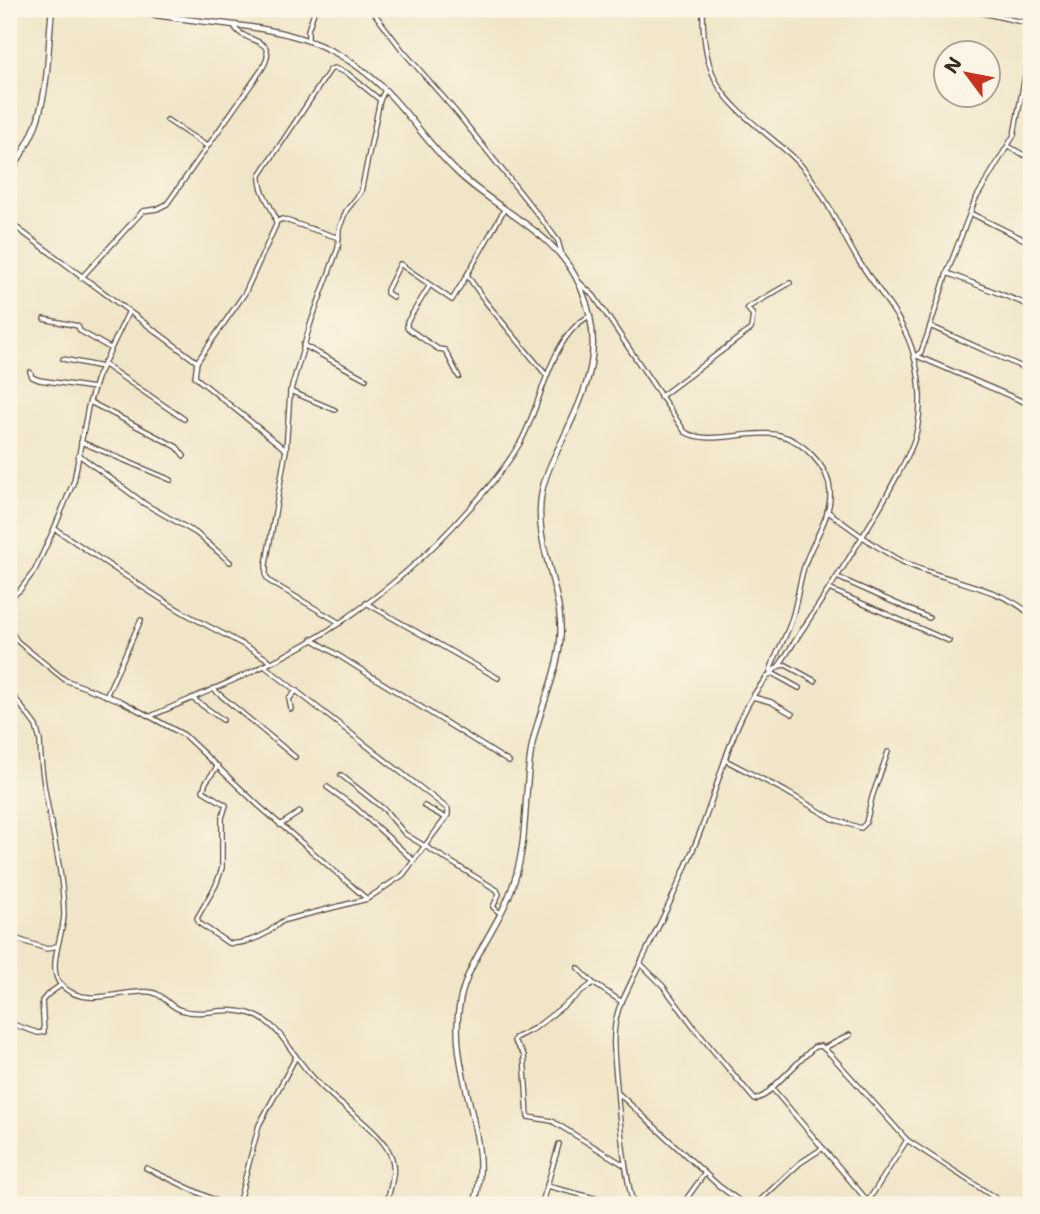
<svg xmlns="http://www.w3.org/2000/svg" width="1040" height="1214" font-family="'Shantell Sans',sans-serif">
  <rect width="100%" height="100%" fill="#fcf5e5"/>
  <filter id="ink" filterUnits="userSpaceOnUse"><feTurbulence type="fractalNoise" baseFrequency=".0143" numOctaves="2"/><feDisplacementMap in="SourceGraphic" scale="14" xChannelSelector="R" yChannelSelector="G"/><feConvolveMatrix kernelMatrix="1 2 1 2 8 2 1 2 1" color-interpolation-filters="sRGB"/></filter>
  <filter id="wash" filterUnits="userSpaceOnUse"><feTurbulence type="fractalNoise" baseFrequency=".00686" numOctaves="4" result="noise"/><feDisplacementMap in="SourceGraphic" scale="28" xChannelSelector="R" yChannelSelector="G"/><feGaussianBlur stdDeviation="1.57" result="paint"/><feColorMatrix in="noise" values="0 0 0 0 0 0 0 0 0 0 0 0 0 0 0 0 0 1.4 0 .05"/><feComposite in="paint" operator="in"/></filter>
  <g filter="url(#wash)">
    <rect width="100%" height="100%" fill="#f0e5c7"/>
  </g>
  <g filter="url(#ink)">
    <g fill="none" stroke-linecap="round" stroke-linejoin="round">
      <g stroke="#564637" stroke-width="6">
        <g id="street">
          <path d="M 371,9 L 403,51 L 457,113 L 550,230 L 558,241 L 562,255"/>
          <path d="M 795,9 L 822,14"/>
          <path d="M 965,9 L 1031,24"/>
          <path d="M 308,40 L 308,30 L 315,9"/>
          <path d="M 1022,94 L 1031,99"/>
          <path d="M 167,120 L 207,146"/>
          <path d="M 1008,146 L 1031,159"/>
          <path d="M 504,210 L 467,275 L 485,301 L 547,376"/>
          <path d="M 970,213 L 1031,243"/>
          <path d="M 9,222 L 197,362"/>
          <path d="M 276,222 L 282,219 L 339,238"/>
          <path d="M 947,273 L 1031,306"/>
          <path d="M 1031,277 L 1031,278"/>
          <path d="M 81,278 L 143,211 L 157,209 L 167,204 L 262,69 C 282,35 241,45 234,25"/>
          <path d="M 579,282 L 594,296 L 685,432 C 708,446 750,429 779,435 C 802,440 829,467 830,491 C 832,515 814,539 806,561 C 799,580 798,599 792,618 C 787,637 775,653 770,672 L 799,688"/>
          <path d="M 430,285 L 407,322 L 407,328 L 438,349 L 445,350 L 459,377"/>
          <path d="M 393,297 L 387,293 L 387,290 L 400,264 L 452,300 L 467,275"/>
          <path d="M 44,319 L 78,326 L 80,331 L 110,348"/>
          <path d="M 930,326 L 1031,371"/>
          <path d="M 303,345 L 366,379"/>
          <path d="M 917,356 L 1031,405"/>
          <path d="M 914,357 L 921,352 L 927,336 L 947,273 L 975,200 L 1014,135 L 1031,43"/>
          <path d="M 63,359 L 102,367"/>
          <path d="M 103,364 L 184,419"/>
          <path d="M 30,372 L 32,377 L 39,380 L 94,388"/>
          <path d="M 290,391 L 335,410"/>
          <path d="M 660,397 L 751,329 L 753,315 L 747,308 L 790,283"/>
          <path d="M 90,402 L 177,447 L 184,456"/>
          <path d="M 81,442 L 171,480"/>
          <path d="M 286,450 L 195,377 L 197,362 L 245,293 L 276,225 C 277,210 258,194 260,175 L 330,70 L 334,68 L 347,73 L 380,100"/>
          <path d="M 79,455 L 145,504 L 196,533 L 230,562"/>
          <path d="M 827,511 C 852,529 876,548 903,562 C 937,579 1009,589 1031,616"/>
          <path d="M 55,529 C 98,557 141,588 186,614 C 214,630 244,643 270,661"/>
          <path d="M 837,577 L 929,618"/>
          <path d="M 829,589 L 949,641"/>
          <path d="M 9,598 L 20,590 L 35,570 L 54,529 L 74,481 L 88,407 L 97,378 L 128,313"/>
          <path d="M 366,603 L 498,678"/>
          <path d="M 340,623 L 269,581 L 266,576 L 266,564 L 286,450 L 290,393 L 311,322 L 338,248 L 339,229 L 346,211 L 361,192 L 380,100 L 385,90"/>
          <path d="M 9,628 L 17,641 L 65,680 L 121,701 L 184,735 L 259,806 L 367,899"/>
          <path d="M 312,639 L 509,762"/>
          <path d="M 779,666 L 786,665 L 815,681"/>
          <path d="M 213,689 L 295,757"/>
          <path d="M 9,690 L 36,726 L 40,741 C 41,799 63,856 64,915 C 64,933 45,970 62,986 C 87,1009 121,989 150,992 C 163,993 169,1007 181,1010 C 203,1018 228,1004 254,1015 C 276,1024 285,1042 298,1059 C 309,1074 320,1086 334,1098 C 351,1113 391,1140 393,1164 C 395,1177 389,1192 386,1205"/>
          <path d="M 106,696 L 141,620"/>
          <path d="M 753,697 L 771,702 L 792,714"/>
          <path d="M 192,698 L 223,720"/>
          <path d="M 291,709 L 289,699 L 297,690"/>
          <path d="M 151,716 C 215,688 283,662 341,622 C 387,591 431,552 468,510 C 487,490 506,467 520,443 C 541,407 550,335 590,316"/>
          <path d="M 725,760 L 785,791 L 833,819 L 861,828 L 866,823 L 872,797 L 888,752"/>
          <path d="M 218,766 L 206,782 L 203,791 L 226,805 L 222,818 L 222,868 L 216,885 L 197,918 L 199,923 L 228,943 C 239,945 257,939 267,933 C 274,928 278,923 285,920 L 367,899 L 403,875 L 448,815 L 448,809 L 263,665"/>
          <path d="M 341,775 L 385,810 L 405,834 L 497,890 L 499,894 L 493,907 L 501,914"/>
          <path d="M 327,787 L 356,808 L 413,860"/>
          <path d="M 424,806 L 446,818"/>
          <path d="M 280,825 L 300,812"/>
          <path d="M 11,937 L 47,949 L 56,946"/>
          <path d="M 641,964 L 663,986 L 700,1035 L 755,1100 L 765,1095 L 814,1047 L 821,1046 L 831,1055 L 907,1140 L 1006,1205"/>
          <path d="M 578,968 L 593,983 L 622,1002"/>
          <path d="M 593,983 L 535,1028 L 515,1038 L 514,1041 L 524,1055 L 528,1117 L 552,1121 L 624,1165"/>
          <path d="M 15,1025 L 38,1033 L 44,1032 L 42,1001 L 47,995 L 61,985"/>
          <path d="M 824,1048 L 850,1035"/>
          <path d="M 772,1088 L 871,1205"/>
          <path d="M 618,1093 L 719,1186 L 745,1205"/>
          <path d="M 146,1168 L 225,1205"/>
          <path d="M 547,1186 L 622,1205"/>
          <path d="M 868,1201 L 907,1140"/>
          <path d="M 542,1203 L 559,1144"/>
          <path d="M 238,1205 L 259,1125 L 296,1057"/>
          <path d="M 460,1205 L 474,1200"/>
          <path d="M 633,1205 C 624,1166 620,1128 617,1088 C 615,1061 610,1034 619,1008 C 639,964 662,922 681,878 C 690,856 700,835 707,813 C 724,767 739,697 779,666 C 816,607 856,552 889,491 C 898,473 911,454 916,434 C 922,409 921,381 914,356 C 905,320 878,291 858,260 C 836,225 822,183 790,154 C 732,104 702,93 703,9"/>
          <path d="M 682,1205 L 705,1173"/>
          <path d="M 755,1205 L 800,1163 L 823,1148"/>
        </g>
      </g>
      <g stroke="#564637" stroke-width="7">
        <g id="secondary">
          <path d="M 109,9 C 139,13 170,17 200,21 C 262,28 315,32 366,73 C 401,100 423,139 454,169 C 495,211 557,230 581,288 C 606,347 588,387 562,441 C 554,457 546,473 542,491 C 531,548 569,595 559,650 C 554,683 538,713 532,746 C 523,791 529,838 514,882 C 501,924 469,958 460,1001 C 446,1072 496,1140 474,1205"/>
          <path d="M 9,175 C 21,155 35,134 40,111 C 49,78 48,43 52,9"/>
          <path d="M 9,249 L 11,268 L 9,287"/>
        </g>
      </g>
      <use href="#street" stroke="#fff" stroke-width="3.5"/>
      <use href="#secondary" stroke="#fff" stroke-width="4.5"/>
    </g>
  </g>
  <rect width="1040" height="1214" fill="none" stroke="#fcf5e5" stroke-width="35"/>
  <g transform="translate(967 74) rotate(302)"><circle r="33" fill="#fcf5e5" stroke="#afa495" stroke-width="2"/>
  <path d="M0-5L12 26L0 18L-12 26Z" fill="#c8321e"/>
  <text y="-10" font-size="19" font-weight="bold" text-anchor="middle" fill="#3b2a1e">N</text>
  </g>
</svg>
